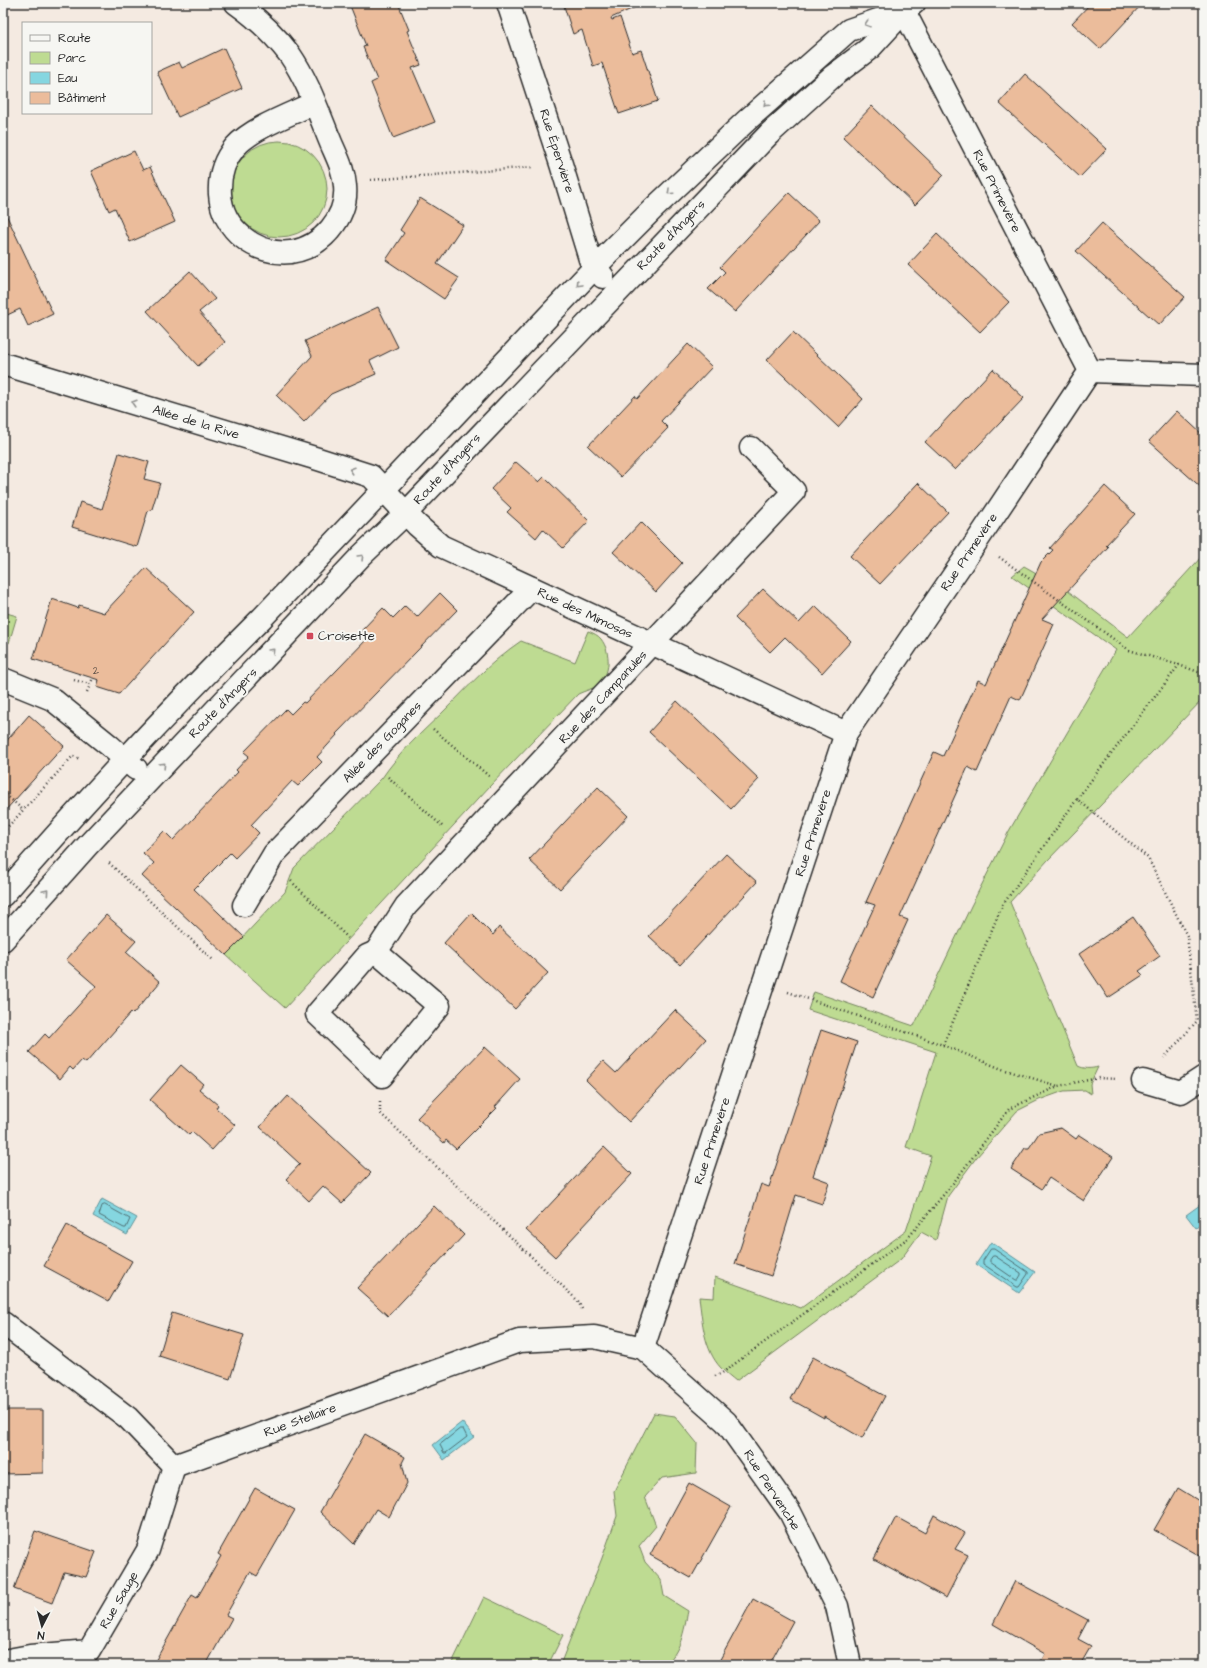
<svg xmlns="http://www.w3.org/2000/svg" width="1207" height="1668" font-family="'Architects Daughter',sans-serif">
  <rect width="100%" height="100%" fill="#f4eae1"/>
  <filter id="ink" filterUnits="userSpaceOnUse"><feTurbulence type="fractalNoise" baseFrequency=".025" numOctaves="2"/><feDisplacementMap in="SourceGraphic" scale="8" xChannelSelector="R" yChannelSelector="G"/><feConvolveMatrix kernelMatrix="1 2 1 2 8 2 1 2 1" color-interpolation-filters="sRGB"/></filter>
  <g filter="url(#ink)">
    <g fill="#bedb92" stroke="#74835e">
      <circle cx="279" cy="189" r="48"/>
      <path d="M 1204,554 L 1204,698 L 1048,860 L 1010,902 L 1078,1066 C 1084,1069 1091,1069 1098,1067 L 1090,1084 L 1091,1094 L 1085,1090 L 1064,1091 L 1039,1100 L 1017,1111 L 976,1158 L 948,1196 L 936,1240 L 921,1232 L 901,1259 L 736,1381 C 731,1377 726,1373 721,1368 C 704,1350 702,1321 699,1297 L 714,1298 L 715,1277 L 801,1308 L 906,1231 L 931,1156 L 906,1147 L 936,1052 L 808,1010 L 814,992 L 914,1026 L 971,906 L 1009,831 L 1116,650 L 1012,576 L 1024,566 L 1068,591 L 1128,637 Z"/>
      <path d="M 3,612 L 17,616 L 9,643 L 3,641 Z"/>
      <path d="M 588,631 C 593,633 598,635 601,639 C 611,652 611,674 598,685 C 593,689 584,691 578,694 L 490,786 L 285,1008 L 226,955 L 285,892 L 294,868 L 382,778 C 398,754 421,733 442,713 C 467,688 491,661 521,641 L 575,662 Z"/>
      <path d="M 654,1413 L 675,1416 L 697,1443 L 696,1473 L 662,1478 L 645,1497 L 656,1526 L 639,1546 L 645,1562 L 661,1580 L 664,1596 L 688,1611 C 684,1630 681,1653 664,1665 L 560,1665 L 602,1558 L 617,1516 L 614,1491 Z"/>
      <path d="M 484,1597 L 563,1635 L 548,1665 L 451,1665 Z"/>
    </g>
    <g fill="#85d6e0" stroke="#619298">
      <path d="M 102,1199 L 137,1218 L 127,1235 L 93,1216 Z"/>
      <path d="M 1204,1202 L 1204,1222 L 1196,1228 L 1186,1215 Z"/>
      <path d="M 991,1242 L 1035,1272 L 1019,1293 L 976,1264 Z"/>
      <path d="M 462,1422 L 474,1437 L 444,1460 L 433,1445 Z"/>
    </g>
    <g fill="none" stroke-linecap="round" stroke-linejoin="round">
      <g stroke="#4f6f73" stroke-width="1">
        <path d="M 105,1205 L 130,1219 L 126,1228 L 124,1228 L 99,1215 L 102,1206 Z"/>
        <path d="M 991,1249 L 994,1249 L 1028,1272 L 1028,1274 L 1019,1287 L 1017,1287 L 983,1264 L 983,1261 Z"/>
        <path d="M 993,1256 L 995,1256 L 1021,1273 L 1021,1275 L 1018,1280 L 1016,1280 L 990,1262 L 990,1260 Z"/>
        <path d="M 460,1429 L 463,1429 L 467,1437 L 446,1453 L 444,1453 L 440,1445 Z"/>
      </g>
    </g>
    <g fill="#ebbc9b" stroke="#2b2b2b">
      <path d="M 349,3 L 398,3 L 409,30 L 407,31 L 421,65 L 412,68 L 435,122 L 393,138 L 371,83 L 377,80 L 363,47 L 366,46 Z"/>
      <path d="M 563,3 L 645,3 L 611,18 L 612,20 L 620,17 L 632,53 L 641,50 L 658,101 L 619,114 L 602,63 L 593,66 L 582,30 L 573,34 Z"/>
      <path d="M 1091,3 L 1143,3 L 1100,49 L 1072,23 Z"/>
      <path d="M 224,48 L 242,88 L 178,117 L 157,72 L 179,62 L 182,68 Z"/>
      <path d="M 1025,74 L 1107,149 L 1080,177 L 999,103 Z"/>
      <path d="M 872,106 L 944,175 L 915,205 L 843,137 Z"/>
      <path d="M 134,151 L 143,170 L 150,167 L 175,222 L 130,242 L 115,208 L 109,211 L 91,171 Z"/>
      <path d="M 789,193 L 819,221 L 735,312 L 708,289 L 725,272 L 720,267 Z"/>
      <path d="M 420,198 L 463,225 L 437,264 L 459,278 L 444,299 L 386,260 L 404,233 L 400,230 Z"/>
      <path d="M 3,208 L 53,314 L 28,326 L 20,309 L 3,317 Z"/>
      <path d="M 1102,223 L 1185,297 L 1159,325 L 1076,251 Z"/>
      <path d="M 937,234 L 1009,302 L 980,332 L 908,265 Z"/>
      <path d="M 190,271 L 215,299 L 199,312 L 225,342 L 198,366 L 147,311 Z"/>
      <path d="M 378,307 L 398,347 L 370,361 L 376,374 L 331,394 L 304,422 L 276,395 L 312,356 L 305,341 Z"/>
      <path d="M 793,332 L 863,399 L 838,427 L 767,360 Z"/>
      <path d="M 688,344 L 712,367 L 661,421 L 668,428 L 621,477 L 588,446 L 635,396 L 637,399 Z"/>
      <path d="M 993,369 L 1024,398 L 955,470 L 925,442 Z"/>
      <path d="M 1177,411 L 1204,436 L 1204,490 L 1149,441 Z"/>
      <path d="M 119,453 L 149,462 L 144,479 L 160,483 L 152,509 L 148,511 L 137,547 L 72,527 L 80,502 L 102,509 Z"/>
      <path d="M 516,462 L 539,482 L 544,477 L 589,521 L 563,548 L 543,529 L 536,538 L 507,512 L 511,508 L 491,489 Z"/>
      <path d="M 918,483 L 948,512 L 880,584 L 850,556 Z"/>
      <path d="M 1105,486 L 1135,514 L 1106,545 L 1108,547 L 1042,619 L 1054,624 L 1020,700 L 1011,696 L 977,772 L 968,767 L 900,917 L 908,920 L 873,997 L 840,981 L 875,905 L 866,902 L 934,752 L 943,756 L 978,680 L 986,684 L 1041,562 L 1053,550 L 1050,548 Z"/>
      <path d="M 641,522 L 682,563 L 656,592 L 613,552 Z"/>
      <path d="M 146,568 L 194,612 L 119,694 L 97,687 L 99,680 L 33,659 L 52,599 L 78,608 L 79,605 L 104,613 Z"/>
      <path d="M 763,589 L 799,623 L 815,606 L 851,641 L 822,673 L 785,637 L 770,652 L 735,618 Z"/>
      <path d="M 440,593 L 457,610 L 336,734 L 337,735 L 317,757 L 322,762 L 298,786 L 292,781 L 251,825 L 259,833 L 235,858 L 230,853 L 194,889 L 244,937 L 226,955 L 142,876 L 154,863 L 143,853 L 164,831 L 173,840 L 238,772 L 236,770 L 249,756 L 244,752 L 286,709 L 291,714 L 303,702 L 305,703 L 369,637 L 362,630 L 383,608 L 393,618 L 405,606 L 417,617 Z"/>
      <path d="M 677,701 L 759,779 L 731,809 L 649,732 Z"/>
      <path d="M 29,715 L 64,746 L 3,813 L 3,745 Z"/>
      <path d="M 598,787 L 628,816 L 560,889 L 529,860 Z"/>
      <path d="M 726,854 L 757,882 L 680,965 L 649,936 Z"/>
      <path d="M 471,913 L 493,935 L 499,927 L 548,973 L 515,1009 L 444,943 Z"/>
      <path d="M 106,915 L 136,941 L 126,952 L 160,982 L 133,1014 L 131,1012 L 86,1063 L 82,1060 L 73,1070 L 70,1067 L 60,1079 L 29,1052 L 45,1034 L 49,1038 L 96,986 L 66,960 Z"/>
      <path d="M 1133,917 L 1160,956 L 1139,971 L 1143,975 L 1108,998 L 1079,954 Z"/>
      <path d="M 675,1010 L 706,1039 L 629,1122 L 586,1080 L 603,1061 L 616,1073 Z"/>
      <path d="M 821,1030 L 857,1042 L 813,1176 L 829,1182 L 822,1204 L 796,1195 L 771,1276 L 735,1264 L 761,1184 L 769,1187 Z"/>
      <path d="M 485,1047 L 520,1079 L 495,1107 L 497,1108 L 456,1149 L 446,1140 L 444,1143 L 417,1118 Z"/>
      <path d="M 181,1065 L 203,1084 L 199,1089 L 218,1105 L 216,1108 L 235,1125 L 212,1150 L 192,1132 L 189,1135 L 150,1100 Z"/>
      <path d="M 288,1096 L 371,1173 L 342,1203 L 323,1186 L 309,1201 L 286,1179 L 300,1164 L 260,1127 Z"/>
      <path d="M 1061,1128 L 1076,1139 L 1079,1135 L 1113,1157 L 1084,1201 L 1049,1178 L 1042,1189 L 1011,1169 L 1025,1148 L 1029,1148 L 1039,1133 Z"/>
      <path d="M 604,1147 L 632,1174 L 555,1257 L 526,1230 Z"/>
      <path d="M 434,1206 L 464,1235 L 388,1316 L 357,1288 Z"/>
      <path d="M 67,1225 L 132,1261 L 109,1301 L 44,1266 Z"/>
      <path d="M 172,1313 L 244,1335 L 230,1379 L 159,1356 Z"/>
      <path d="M 813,1357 L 885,1396 L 862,1438 L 824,1416 L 824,1418 L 790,1399 Z"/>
      <path d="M 3,1410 L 43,1410 L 43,1473 L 3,1474 Z"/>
      <path d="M 365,1434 L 405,1457 L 402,1463 L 407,1483 L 389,1517 L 376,1509 L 354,1544 L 320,1512 Z"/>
      <path d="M 689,1483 L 731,1507 L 691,1578 L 650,1555 Z"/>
      <path d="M 255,1488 L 295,1510 L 257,1576 L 250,1572 L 226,1615 L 232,1618 L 206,1665 L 153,1665 L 192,1595 L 197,1598 L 221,1556 L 218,1554 Z"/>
      <path d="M 1178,1488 L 1204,1504 L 1204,1558 L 1154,1530 Z"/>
      <path d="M 934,1515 L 965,1533 L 955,1549 L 968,1555 L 946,1598 L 874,1559 L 896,1517 L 925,1533 Z"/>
      <path d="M 35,1531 L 96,1552 L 86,1577 L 64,1572 L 52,1603 L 14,1589 Z"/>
      <path d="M 1015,1581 L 1088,1620 L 1078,1639 L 1091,1646 L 1080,1665 L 1039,1665 L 1045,1654 L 993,1624 Z"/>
      <path d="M 753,1599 L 793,1621 L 769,1665 L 717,1665 Z"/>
    </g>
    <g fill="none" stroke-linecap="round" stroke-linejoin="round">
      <g stroke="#2b2b2b" stroke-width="25">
        <g id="minor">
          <path d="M 236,3 C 257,18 275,35 290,55 C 308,81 319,114 331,143 C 337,157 344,170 345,186 C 348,217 322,247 291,252 C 256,256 222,229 220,194 C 219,177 224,160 235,147 C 252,128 291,114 314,103"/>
          <path d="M 508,3 L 561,164 L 590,259 L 603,277"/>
          <path d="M 3,364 L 318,459 L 371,476 L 417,525 L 441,546 L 846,733"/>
          <path d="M 1090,371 L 1204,375"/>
          <path d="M 3,679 L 52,699 L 110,746 L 136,769"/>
          <path d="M 3,895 C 86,800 172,707 262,618 L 596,266 L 653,209 L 746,121 L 849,30 L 901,12"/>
          <path d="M 244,905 L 274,854 L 532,588"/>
          <path d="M 3,940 L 88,845 L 361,556 L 406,513 L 769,134 L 833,76 L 870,48 L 904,11 L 914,3"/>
          <path d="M 376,952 L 406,906 L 794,491 L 751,448"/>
          <path d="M 376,952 L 439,1006 L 382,1076 L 317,1014 L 367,956 Z"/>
          <path d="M 1143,1081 L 1181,1092 L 1204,1077"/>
          <path d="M 3,1323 L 128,1418 L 174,1466 L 519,1341 L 594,1337 L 643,1348 L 726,1422 L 790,1512 L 837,1606 L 850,1665"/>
          <path d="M 643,1348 L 846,733 L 977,541 L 1090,371 L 904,11"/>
          <path d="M 3,1661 L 30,1656 L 89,1651 L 148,1550 L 174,1466"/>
        </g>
      </g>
      <g stroke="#2b2b2b" stroke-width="2.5" stroke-dasharray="1 3" stroke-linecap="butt">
        <path d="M 371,180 L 533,167"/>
        <path d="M 999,557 L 1129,650 L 1179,665"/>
        <path d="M 74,680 L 90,684"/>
        <path d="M 87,692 L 93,678"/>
        <path d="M 433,729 L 490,777"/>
        <path d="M 388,777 L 443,827"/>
        <path d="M 3,792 L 23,810"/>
        <path d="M 1077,799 L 1179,665 L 1204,674"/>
        <path d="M 3,832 L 73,756 L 80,759"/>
        <path d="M 109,863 L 213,960"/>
        <path d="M 291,881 L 348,938"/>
        <path d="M 788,992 L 943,1045 L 1002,906 L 1077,799 L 1148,858 L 1187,936 L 1197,1021 L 1164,1058"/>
        <path d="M 943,1045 L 1002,1069 L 1058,1086"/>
        <path d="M 380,1102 L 380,1113 L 578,1301 L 582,1309"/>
        <path d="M 715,1376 L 722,1373 L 908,1238 L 954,1182 L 1009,1109 L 1058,1086 L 1099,1078 L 1117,1079"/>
      </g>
      <use href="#minor" stroke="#f6f6f2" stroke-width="22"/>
    </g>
    <defs><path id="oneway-chevron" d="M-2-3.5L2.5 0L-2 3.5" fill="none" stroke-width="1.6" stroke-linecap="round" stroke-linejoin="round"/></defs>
    <g stroke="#90908e">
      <use href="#oneway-chevron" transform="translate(867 24) rotate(161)"/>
      <use href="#oneway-chevron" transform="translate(766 104) rotate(138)"/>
      <use href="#oneway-chevron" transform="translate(670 192) rotate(137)"/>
      <use href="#oneway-chevron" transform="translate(579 284) rotate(133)"/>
      <use href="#oneway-chevron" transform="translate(134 403) rotate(-163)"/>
      <use href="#oneway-chevron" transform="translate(352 470) rotate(-162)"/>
      <use href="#oneway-chevron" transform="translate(361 557) rotate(-45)"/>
      <use href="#oneway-chevron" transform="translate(272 651) rotate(-46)"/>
      <use href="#oneway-chevron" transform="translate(163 765) rotate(-46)"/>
      <use href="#oneway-chevron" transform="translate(46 892) rotate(-49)"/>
    </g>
  </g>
  <rect fill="#d1495b" stroke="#f6f6f2" stroke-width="1.5" x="306" y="632" width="8" height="8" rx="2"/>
  <g text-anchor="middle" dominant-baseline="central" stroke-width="4" stroke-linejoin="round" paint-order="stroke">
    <g font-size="11" fill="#5b4f47">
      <text x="96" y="670">2</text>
    </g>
    <g font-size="13" fill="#2b2b2b" stroke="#f6f6f2">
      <text transform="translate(557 151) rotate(72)">Rue Épervière</text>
      <text transform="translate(997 191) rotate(63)">Rue Primevère</text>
      <text transform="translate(671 235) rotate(-46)">Route d'Angers</text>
      <text transform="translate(196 422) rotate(17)">Allée de la Rive</text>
      <text transform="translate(447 469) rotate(-47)">Route d'Angers</text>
      <text transform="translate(969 552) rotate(-56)">Rue Primevère</text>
      <text transform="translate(585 613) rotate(25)">Rue des Mimosas</text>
      <text transform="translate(603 697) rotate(-47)">Rue des Campanules</text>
      <text transform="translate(223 703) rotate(-46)">Route d'Angers</text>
      <text transform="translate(382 742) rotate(-46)">Allée des Goganes</text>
      <text transform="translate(813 833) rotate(-72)">Rue Primevère</text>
      <text transform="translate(712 1141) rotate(-72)">Rue Primevère</text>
      <text transform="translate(300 1420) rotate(-20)">Rue Stellaire</text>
      <text transform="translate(772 1490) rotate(57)">Rue Pervenche</text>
      <text transform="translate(119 1600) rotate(-60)">Rue Sauge</text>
    </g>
    <g font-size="13" fill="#2b2b2b" stroke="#f6f6f2" text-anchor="start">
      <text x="318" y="636">Croisette</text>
    </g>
  </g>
  <rect width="1207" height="1668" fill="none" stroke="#f6f6f2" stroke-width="16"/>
  <rect x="8" y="8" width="1191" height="1652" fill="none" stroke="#2b2b2b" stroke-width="1.5" filter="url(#ink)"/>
  <rect x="22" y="22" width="130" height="92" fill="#f6f6f2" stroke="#a5a5a2"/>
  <rect x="30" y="35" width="20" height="6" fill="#f6f6f2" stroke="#a5a5a2"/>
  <text x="58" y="42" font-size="12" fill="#2b2b2b">Route</text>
  <rect x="30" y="52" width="20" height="12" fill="#bedb92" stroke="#a5a5a2"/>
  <text x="58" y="62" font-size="12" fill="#2b2b2b">Parc</text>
  <rect x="30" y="72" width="20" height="12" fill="#85d6e0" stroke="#a5a5a2"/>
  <text x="58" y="82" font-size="12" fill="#2b2b2b">Eau</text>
  <rect x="30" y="92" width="20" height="12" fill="#ebbc9b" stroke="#a5a5a2"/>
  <text x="58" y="102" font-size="12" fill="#2b2b2b">Bâtiment</text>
  <g transform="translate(42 1626) rotate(186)" stroke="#f6f6f2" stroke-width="3" paint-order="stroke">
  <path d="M0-3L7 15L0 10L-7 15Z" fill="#2b2b2b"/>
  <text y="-6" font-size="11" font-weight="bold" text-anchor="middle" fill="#2b2b2b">N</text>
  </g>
</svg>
